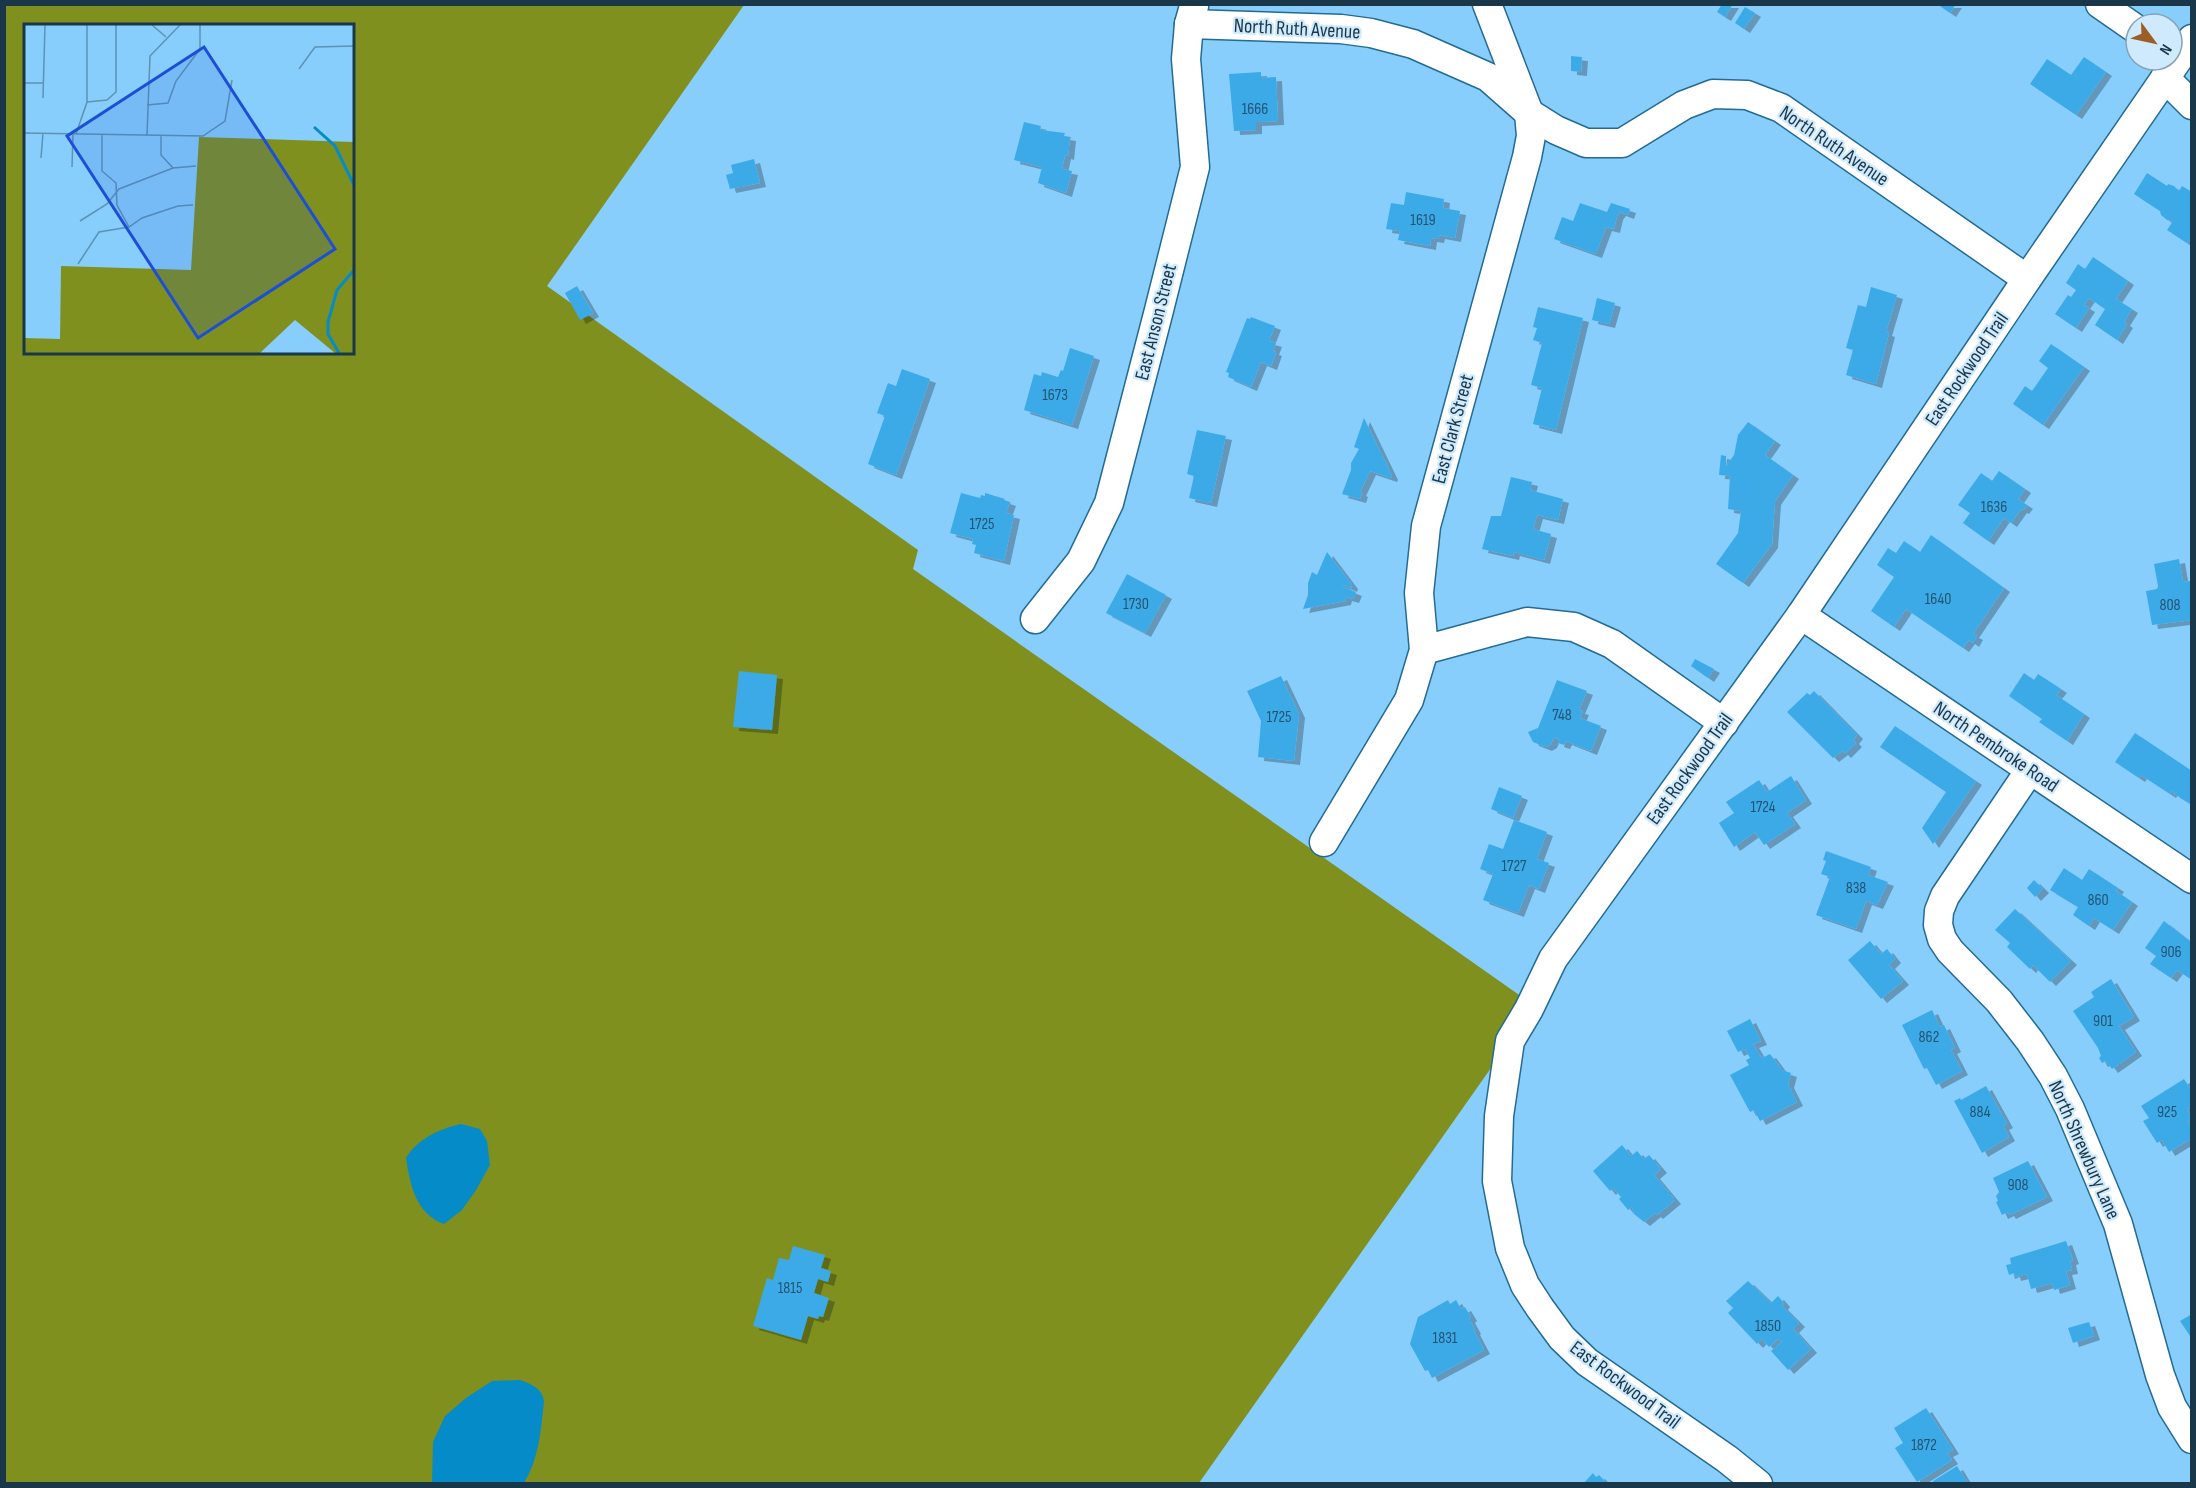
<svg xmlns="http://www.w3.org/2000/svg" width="2196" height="1488" font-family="'Sofia Sans Condensed',sans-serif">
  <defs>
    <filter id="shadow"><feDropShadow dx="6" dy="4" stdDeviation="0" flood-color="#0004"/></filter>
  </defs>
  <rect width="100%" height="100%" fill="#88cefc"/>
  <path fill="#7f901f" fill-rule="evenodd" d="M 5,5 L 744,5 L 547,286 L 918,550 L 913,569 L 1532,1004 L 1510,1041 L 1199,1483 L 5,1484 ZM 26,26 L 352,26 L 352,352 L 26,352 Z"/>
  <g fill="#058bc7">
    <path d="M 461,1124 L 480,1129 L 487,1141 L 490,1165 L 476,1190 L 462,1210 L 444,1224 C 416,1214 410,1185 406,1158 C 417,1139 439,1129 461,1124 Z"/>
    <path d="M 520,1380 C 531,1384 542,1388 544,1401 C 541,1430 539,1458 524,1483 L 432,1483 L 433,1442 L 445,1416 L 466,1398 L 492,1381 Z"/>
  </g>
  <g fill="#3caae8" filter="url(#shadow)">
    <path d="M 1722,4 L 1733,4 L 1725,17 L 1717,12 Z"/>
    <path d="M 1937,4 L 1956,4 L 1950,13 Z"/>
    <path d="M 1745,7 L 1755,13 L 1744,29 L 1735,23 Z"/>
    <path d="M 1571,56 L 1582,57 L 1581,72 L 1571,71 Z"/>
    <path d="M 2084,57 L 2106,72 L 2076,115 L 2030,84 L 2047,59 L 2071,75 Z"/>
    <path d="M 1261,72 L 1261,78 L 1276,77 L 1278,121 L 1256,122 L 1256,130 L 1234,131 L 1229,74 Z"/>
    <path d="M 1024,122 L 1041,126 L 1040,130 L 1065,133 L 1064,136 L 1070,137 L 1068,156 L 1065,155 L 1062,169 L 1072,171 L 1066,193 L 1038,183 L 1042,167 L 1014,160 Z"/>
    <path d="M 754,159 L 760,183 L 730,189 L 726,175 L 733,173 L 731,165 Z"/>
    <path d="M 2147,173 L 2167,186 L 2168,184 L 2174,186 L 2179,191 L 2182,186 L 2192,192 L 2192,237 L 2187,243 L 2167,230 L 2173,221 L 2167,220 L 2161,215 L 2160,211 L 2134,194 Z"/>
    <path d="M 1406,192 L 1444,199 L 1443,208 L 1460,211 L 1455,238 L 1439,235 L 1438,239 L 1431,238 L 1430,246 L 1398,240 L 1400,231 L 1386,229 L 1391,203 L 1404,205 Z"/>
    <path d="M 1580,203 L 1607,212 L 1611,203 L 1630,209 L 1628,215 L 1620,212 L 1617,216 L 1614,229 L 1606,227 L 1596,254 L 1554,239 L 1562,217 L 1573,221 Z"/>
    <path d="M 2093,257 L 2128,281 L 2116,299 L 2132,309 L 2124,322 L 2127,324 L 2117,340 L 2095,325 L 2105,309 L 2089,298 L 2084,305 L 2089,308 L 2076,328 L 2055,314 L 2068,295 L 2071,297 L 2076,290 L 2066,283 L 2078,264 L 2085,269 Z"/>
    <path d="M 577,286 L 593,313 L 580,320 L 565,293 Z"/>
    <path d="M 1871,287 L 1897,295 L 1886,332 L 1889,333 L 1876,384 L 1846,375 L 1853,350 L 1846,348 L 1858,305 L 1866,307 Z"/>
    <path d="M 1597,298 L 1615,303 L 1609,324 L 1592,320 Z"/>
    <path d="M 1538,307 L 1583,318 L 1556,430 L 1533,424 L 1542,388 L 1531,385 L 1542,343 L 1533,340 L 1537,328 L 1533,327 Z"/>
    <path d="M 1251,317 L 1275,326 L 1269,341 L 1276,343 L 1273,351 L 1276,352 L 1271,366 L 1261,362 L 1251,387 L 1228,377 L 1229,373 L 1226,372 L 1247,318 L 1250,319 Z"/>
    <path d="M 2051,344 L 2084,367 L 2043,425 L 2013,404 L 2025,386 L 2032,391 L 2048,368 L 2039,361 Z"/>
    <path d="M 1070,348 L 1094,356 L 1072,425 L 1024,410 L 1034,374 L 1041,376 L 1042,372 L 1058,377 L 1061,370 L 1063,371 Z"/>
    <path d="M 902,369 L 930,379 L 896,475 L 868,464 L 885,416 L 877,413 L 888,383 L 896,386 Z"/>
    <path d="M 1364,418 L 1392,476 L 1391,478 L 1370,471 L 1360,492 L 1362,493 L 1360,499 L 1342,494 L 1351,470 L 1351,463 L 1359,449 L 1354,447 Z"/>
    <path d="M 1748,422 L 1775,441 L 1765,455 L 1793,475 L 1775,501 L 1772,544 L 1743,583 L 1716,564 L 1738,533 L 1741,511 L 1728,509 L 1730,476 L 1719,475 L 1721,455 L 1726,456 L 1726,466 L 1734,455 L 1738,435 Z"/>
    <path d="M 1197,430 L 1226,436 L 1211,503 L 1189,498 L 1194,476 L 1187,474 Z"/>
    <path d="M 1999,471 L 2025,489 L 2018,499 L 2027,505 L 2023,510 L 2021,509 L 2011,523 L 2004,518 L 1988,541 L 1963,523 L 1970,513 L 1958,505 L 1981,473 L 1992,481 Z"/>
    <path d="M 1511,477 L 1532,482 L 1530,490 L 1563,499 L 1558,520 L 1537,515 L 1533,529 L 1551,534 L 1544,560 L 1514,552 L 1513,556 L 1482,549 L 1491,516 L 1501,516 Z"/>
    <path d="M 961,493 L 980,498 L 981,495 L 985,496 L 985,493 L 1005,499 L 1004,500 L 1010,502 L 1006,513 L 1014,515 L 1004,561 L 974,553 L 976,545 L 972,544 L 973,539 L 950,533 Z"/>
    <path d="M 1931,535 L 2004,588 L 1973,634 L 1977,636 L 1973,643 L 1969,640 L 1963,648 L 1906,609 L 1894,627 L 1871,611 L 1894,577 L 1877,565 L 1888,548 L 1896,553 L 1904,541 L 1920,552 Z"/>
    <path d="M 1327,552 L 1352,585 L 1351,588 L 1344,585 L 1343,587 L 1356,592 L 1353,599 L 1346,597 L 1345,601 L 1303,609 L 1308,595 L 1308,583 L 1312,572 L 1317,575 Z"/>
    <path d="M 2179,559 L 2183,582 L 2190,581 L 2192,620 L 2152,625 L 2146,591 L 2157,589 L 2158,586 L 2154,564 Z"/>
    <path d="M 1127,574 L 1166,595 L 1145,633 L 1106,613 Z"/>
    <path d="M 1695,659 L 1714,669 L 1708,678 L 1691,666 Z"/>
    <path d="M 739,671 L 777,675 L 772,730 L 733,727 Z"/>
    <path d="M 2024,673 L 2034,680 L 2038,674 L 2061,689 L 2056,695 L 2084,714 L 2067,741 L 2039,722 L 2042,719 L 2009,696 Z"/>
    <path d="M 1281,676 L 1299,714 L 1294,761 L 1258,757 L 1261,721 L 1247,691 Z"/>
    <path d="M 1557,680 L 1587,691 L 1579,710 L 1583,711 L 1580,718 L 1601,726 L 1591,751 L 1566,741 L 1564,745 L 1558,743 L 1559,739 L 1554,737 L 1551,744 L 1546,747 L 1533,742 L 1528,732 L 1538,728 Z"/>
    <path d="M 1814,691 L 1857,735 L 1853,740 L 1856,743 L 1845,754 L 1842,751 L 1833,758 L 1787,712 L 1807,693 L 1810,695 Z"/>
    <path d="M 1895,726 L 1976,781 L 1933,844 L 1922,828 L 1946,792 L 1880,747 Z"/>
    <path d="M 2135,733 L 2192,771 L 2192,799 L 2189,803 L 2174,794 L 2175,793 L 2172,791 L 2170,794 L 2141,775 L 2139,778 L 2115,762 Z"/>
    <path d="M 1791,776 L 1806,800 L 1787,813 L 1795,824 L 1764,845 L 1755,832 L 1734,847 L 1719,823 L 1734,813 L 1726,802 L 1759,780 L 1767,792 Z"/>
    <path d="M 1499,787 L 1522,796 L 1513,818 L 1491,809 Z"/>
    <path d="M 1514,820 L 1547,832 L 1537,859 L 1549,863 L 1539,889 L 1529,885 L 1518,913 L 1483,900 L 1493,874 L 1480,869 L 1489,844 L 1503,849 Z"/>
    <path d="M 1826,851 L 1871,867 L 1868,875 L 1888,882 L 1877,905 L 1866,901 L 1856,929 L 1816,915 L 1830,877 L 1821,874 L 1826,861 L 1823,860 Z"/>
    <path d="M 2064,868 L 2082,880 L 2089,869 L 2118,888 L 2116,891 L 2132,902 L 2113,930 L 2094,918 L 2089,926 L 2073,915 L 2078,907 L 2050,890 Z"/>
    <path d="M 2034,880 L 2043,889 L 2035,897 L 2027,888 Z"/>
    <path d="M 2015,909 L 2071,961 L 2050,982 L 2033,965 L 2030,969 L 2007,947 L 2010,943 L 1995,930 Z"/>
    <path d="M 2164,921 L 2192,943 L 2192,980 L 2177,970 L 2171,978 L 2150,964 L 2156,956 L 2145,948 Z"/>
    <path d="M 1870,941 L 1881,954 L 1887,949 L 1895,959 L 1889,965 L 1903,981 L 1881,999 L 1848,960 Z"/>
    <path d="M 2111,979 L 2134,1017 L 2119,1026 L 2136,1052 L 2112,1069 L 2106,1061 L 2102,1063 L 2099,1058 L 2101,1056 L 2098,1048 L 2073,1011 L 2094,997 L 2091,992 Z"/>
    <path d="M 1932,1010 L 1940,1027 L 1944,1025 L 1955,1048 L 1951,1050 L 1962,1071 L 1936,1085 L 1927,1068 L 1924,1069 L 1902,1025 Z"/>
    <path d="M 1750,1019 L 1761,1041 L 1753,1044 L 1759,1054 L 1762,1058 L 1770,1054 L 1782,1070 L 1791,1073 L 1788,1084 L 1797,1102 L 1760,1121 L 1754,1110 L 1750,1112 L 1730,1075 L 1749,1065 L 1746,1060 L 1750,1058 L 1745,1049 L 1738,1052 L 1727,1031 Z"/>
    <path d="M 2184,1079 L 2192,1091 L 2192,1106 L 2187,1109 L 2192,1119 L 2187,1122 L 2192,1125 L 2192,1138 L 2169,1152 L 2162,1140 L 2157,1143 L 2143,1121 L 2149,1118 L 2141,1106 Z"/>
    <path d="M 1986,1086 L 2007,1124 L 2003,1126 L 2009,1137 L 1982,1153 L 1954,1101 L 1960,1098 L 1961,1100 Z"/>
    <path d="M 1622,1145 L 1631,1156 L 1637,1151 L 1644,1159 L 1649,1155 L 1661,1169 L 1654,1175 L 1675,1200 L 1657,1215 L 1655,1213 L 1644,1222 L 1634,1214 L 1632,1207 L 1628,1210 L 1619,1199 L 1621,1197 L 1613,1188 L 1610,1191 L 1593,1171 Z"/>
    <path d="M 2028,1161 L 2047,1197 L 2010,1215 L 2008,1212 L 2002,1215 L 1996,1202 L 1998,1201 L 1996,1196 L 1999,1192 L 1993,1178 Z"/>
    <path d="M 2066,1241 L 2073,1260 L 2070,1261 L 2072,1270 L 2066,1271 L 2070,1285 L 2054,1290 L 2052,1283 L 2031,1289 L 2027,1274 L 2015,1277 L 2014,1273 L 2009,1275 L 2006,1265 L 2011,1264 L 2010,1258 Z"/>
    <path d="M 793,1246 L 825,1255 L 821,1268 L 831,1271 L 828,1282 L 818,1279 L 814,1293 L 829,1298 L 823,1317 L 819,1316 L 818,1319 L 808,1316 L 801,1340 L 753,1326 L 767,1278 L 773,1280 L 779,1258 L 789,1260 Z"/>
    <path d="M 1748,1281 L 1771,1303 L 1778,1296 L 1784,1303 L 1782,1306 L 1799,1323 L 1793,1329 L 1811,1349 L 1788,1370 L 1771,1351 L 1782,1342 L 1778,1339 L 1769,1347 L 1762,1339 L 1757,1344 L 1728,1313 L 1733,1308 L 1726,1301 Z"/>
    <path d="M 1448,1300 L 1450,1304 L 1456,1300 L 1461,1309 L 1465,1307 L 1471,1317 L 1469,1319 L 1475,1330 L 1474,1331 L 1484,1350 L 1432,1378 L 1428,1370 L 1425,1371 L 1410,1344 L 1418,1317 Z"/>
    <path d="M 2192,1314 L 2192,1339 L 2180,1321 Z"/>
    <path d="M 2089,1322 L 2094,1336 L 2073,1343 L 2068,1328 Z"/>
    <path d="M 1926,1408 L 1953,1450 L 1947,1453 L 1952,1460 L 1917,1482 L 1895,1448 L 1903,1443 L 1894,1428 Z"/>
    <path d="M 1957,1466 L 1968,1484 L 1934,1484 L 1933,1481 Z"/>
    <path d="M 1593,1473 L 1596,1477 L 1599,1475 L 1608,1484 L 1583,1484 Z"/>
  </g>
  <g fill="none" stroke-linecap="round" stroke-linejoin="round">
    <g stroke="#236b94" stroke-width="31">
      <g id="minor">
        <path d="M 2100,4 L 2136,29"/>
        <path d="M 1189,24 L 1341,29 L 1371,33 L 1413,44 L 1488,77 L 1529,113 L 1556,130 L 1586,143 L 1622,143 L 1684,105 L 1713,94 L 1747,95 L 1781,108 L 2027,279"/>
        <path d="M 2165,78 L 2192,105"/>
        <path d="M 1801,615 L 2192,879"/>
        <path d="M 1035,619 L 1081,561 L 1109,503 L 1158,314 L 1195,167 L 1186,59 L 1189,24 L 1194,6"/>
        <path d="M 1424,650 L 1527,622 L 1574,627 L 1612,644 L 1724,723"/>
        <path d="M 2030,770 L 1945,896 L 1939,911 L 1938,925 L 1942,939 L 1950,951 L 1999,1001 L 2030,1041 L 2053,1076 L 2070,1109 L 2118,1224 L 2160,1375 L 2172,1407 L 2192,1439"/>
        <path d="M 1324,842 L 1409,700 L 1424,650 L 1419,593 L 1426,526 L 1527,157 L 1531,136 L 1529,113 L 1487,4"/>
        <path d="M 1758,1484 L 1727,1459 L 1587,1362 L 1562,1338 L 1540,1308 L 1525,1285 L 1510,1248 L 1497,1181 L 1499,1116 L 1510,1041 L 1529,1009 L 1553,959 L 1801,615 L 2027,279 L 2192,39"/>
      </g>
    </g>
    <use href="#minor" stroke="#fff" stroke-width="28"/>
  </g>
  <g text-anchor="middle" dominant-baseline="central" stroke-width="4.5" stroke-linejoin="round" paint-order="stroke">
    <g font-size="16" fill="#225472">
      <text x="1255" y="109">1666</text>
      <text x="1423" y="220">1619</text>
      <text x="1055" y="395">1673</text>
      <text x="1994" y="507">1636</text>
      <text x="982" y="524">1725</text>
      <text x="1938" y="599">1640</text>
      <text x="1136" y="604">1730</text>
      <text x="2170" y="605">808</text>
      <text x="1562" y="715">748</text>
      <text x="1279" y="717">1725</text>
      <text x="1763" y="807">1724</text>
      <text x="1514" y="866">1727</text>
      <text x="1856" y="888">838</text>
      <text x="2098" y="900">860</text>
      <text x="2171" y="952">906</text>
      <text x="2103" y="1021">901</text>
      <text x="1929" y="1037">862</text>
      <text x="1980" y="1112">884</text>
      <text x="2167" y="1112">925</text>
      <text x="2018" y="1185">908</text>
      <text x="790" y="1288">1815</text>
      <text x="1768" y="1326">1850</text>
      <text x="1445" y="1338">1831</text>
      <text x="1924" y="1445">1872</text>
    </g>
    <g font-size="20" fill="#1a374a" stroke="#cfeafc">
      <text transform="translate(1297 29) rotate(3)">North Ruth Avenue</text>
      <text transform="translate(1834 146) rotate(34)">North Ruth Avenue</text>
      <text transform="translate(1156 322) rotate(-76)">East Anson Street</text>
      <text transform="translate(1967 369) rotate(-56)">East Rockwood Trail</text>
      <text transform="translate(1453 429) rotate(-75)">East Clark Street</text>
      <text transform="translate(1996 747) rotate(34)">North Pembroke Road</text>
      <text transform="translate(1690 769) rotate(-54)">East Rockwood Trail</text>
      <text transform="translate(2084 1150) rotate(66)">North Shrewbury Lane</text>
      <text transform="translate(1625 1385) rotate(37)">East Rockwood Trail</text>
    </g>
  </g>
  <g transform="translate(24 24)">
    <rect width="330" height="330" fill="#88cefc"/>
    <path d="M 175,113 L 330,118 L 330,329 L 311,329 L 271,296 L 236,329 L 0,329 L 0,314 L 36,315 L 37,242 L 167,246 Z" fill="#7f901f"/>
    <path fill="none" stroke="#058bc7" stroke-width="3" d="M 290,103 L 311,122 L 330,161M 315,329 L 304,310 L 304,298 L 313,266 L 330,246"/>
    <path fill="none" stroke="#5c92b5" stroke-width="1.5" d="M 128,1 L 142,13M 275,45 L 291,23 L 330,22M 0,59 L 19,59M 19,74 L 21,1M 63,78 L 83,76 L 92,68 L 92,1M 123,81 L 144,79 L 152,57 L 176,25 L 176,1M 0,109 L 179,112 L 201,97 L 208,56M 52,110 L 63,78 L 63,1M 78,110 L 78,147 L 92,159 L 93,181 L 105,203M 123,111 L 126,32 L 156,1M 137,112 L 137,131 L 149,144M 17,134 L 19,109M 48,143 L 49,110M 56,197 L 83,180 L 95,165 L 149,144 L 172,142M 54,240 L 75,208 L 105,203 L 118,194 L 154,182 L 169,181"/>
    <path fill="#1d4ed8" fill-opacity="0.15" stroke="#1d4ed8" stroke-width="3" d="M 180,23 L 311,225 L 174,314 L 43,112 Z"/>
    <rect width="330" height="330" fill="none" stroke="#1a374a" stroke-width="3"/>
  </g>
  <rect width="2196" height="1488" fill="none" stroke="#1a374a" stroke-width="12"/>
  <g transform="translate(2154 42) rotate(123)"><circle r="28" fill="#cfeafc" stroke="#87a2b5" stroke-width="1.5"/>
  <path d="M0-4.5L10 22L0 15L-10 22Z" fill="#9d5e26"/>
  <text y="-9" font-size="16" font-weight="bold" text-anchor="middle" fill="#1a374a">N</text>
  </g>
</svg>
